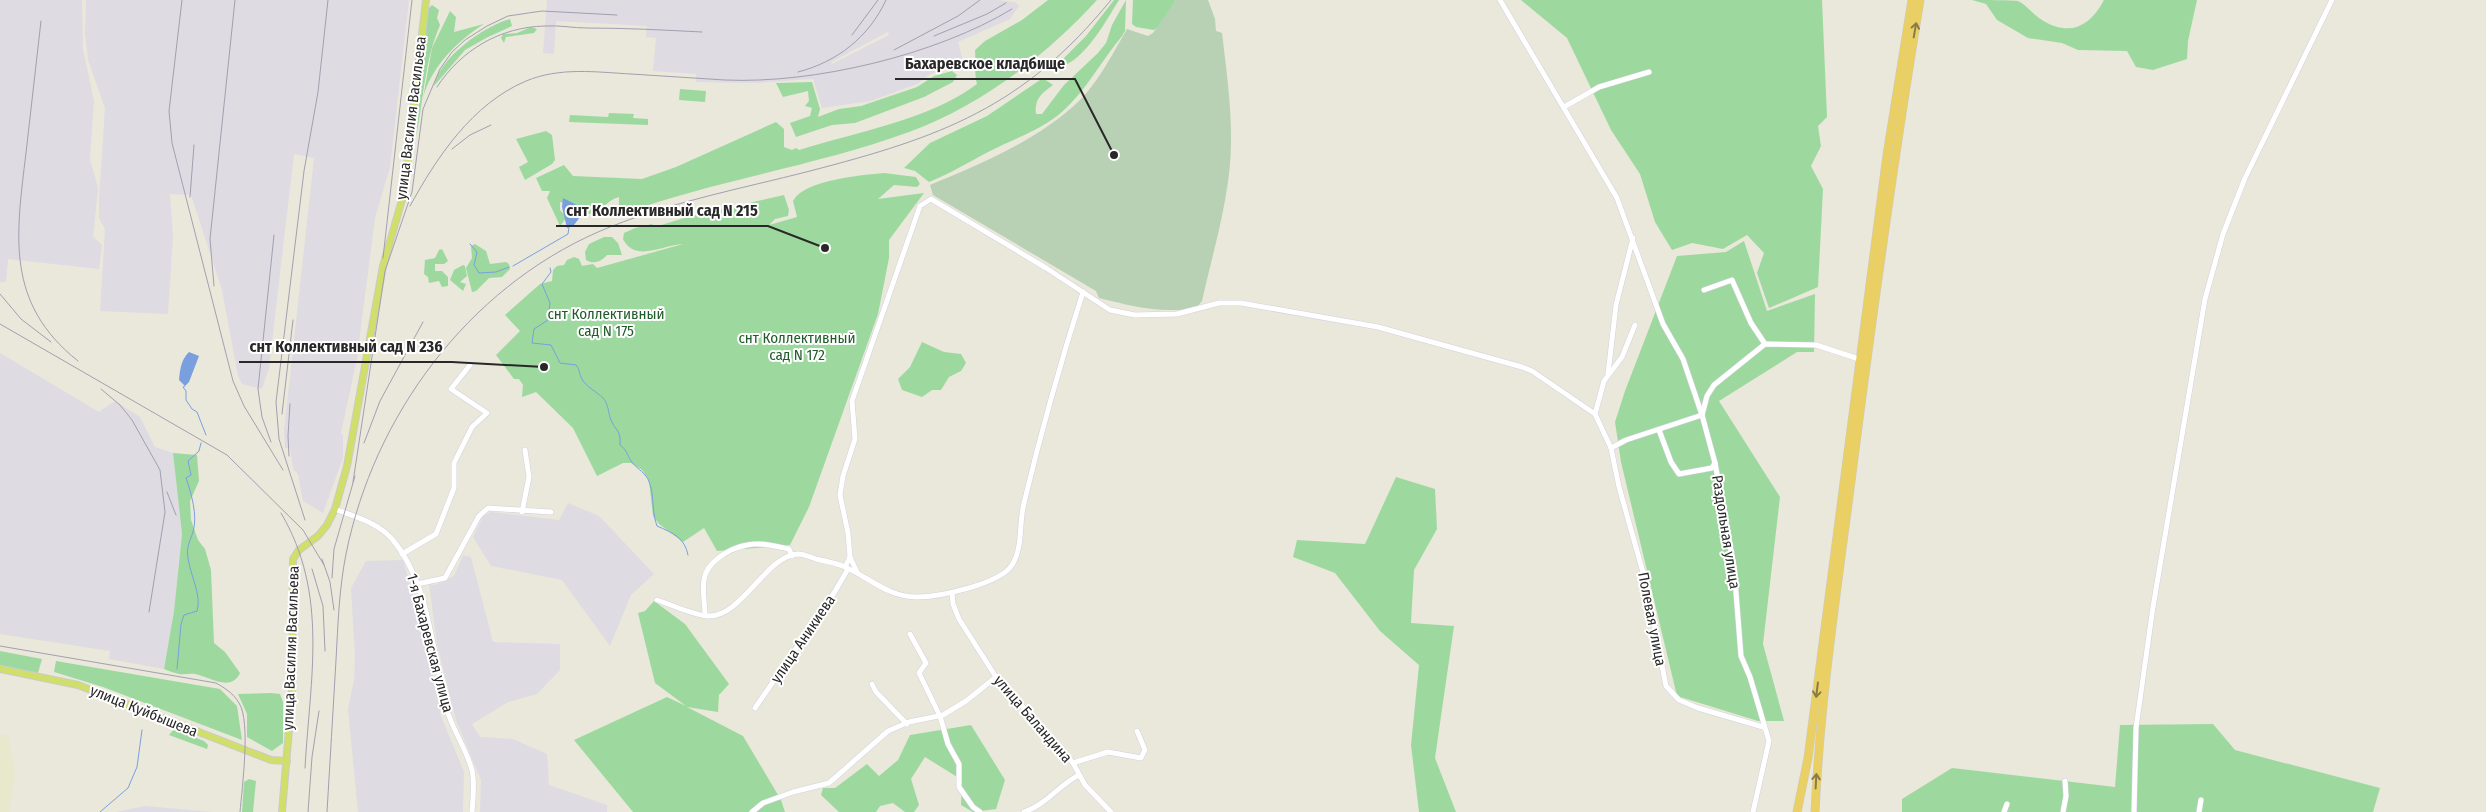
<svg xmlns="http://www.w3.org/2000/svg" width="2486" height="812" font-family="'Fira Sans Condensed',sans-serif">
  <rect width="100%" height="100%" fill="#e9e8db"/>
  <g fill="#dfdbe2" fill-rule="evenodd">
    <path d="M 0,0 L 82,0 L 83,49 L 94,101 L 90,159 L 98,188 L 93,237 L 102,245 L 99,269 L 8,259 L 6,282 L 0,282 Z"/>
    <path d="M 86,0 L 409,0 L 390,167 L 375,218 L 357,358 L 341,433 L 343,435 L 343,458 L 323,513 L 303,501 L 298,474 L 293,469 L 290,448 L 285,448 L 284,431 L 314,158 L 294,154 L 269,368 L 262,389 L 242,384 L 238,376 L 222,290 L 191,195 L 170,194 L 173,236 L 168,314 L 100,311 L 105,229 L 99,218 L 99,198 L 105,108 L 88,60 L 85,33 Z"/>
    <path d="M 547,0 L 997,0 L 1015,2 L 1019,6 L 1010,19 L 958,42 L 963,61 L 929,75 L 917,84 L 871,101 L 822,108 L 813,79 L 755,83 L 696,82 L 696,74 L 653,71 L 656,38 L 646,37 L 647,26 L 556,21 L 554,54 L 543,53 ZM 888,32 L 889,35 L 832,64 L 831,62 Z"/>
    <path d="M 0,353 L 99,412 L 115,401 L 140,417 L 155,447 L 173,453 L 182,534 L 174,611 L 164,669 L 109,659 L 110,651 L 0,634 Z"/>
    <path d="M 568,503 L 599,516 L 654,574 L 631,595 L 610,646 L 562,580 L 491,566 L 473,537 L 483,516 L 491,512 L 559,520 Z"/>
    <path d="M 463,555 L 471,557 L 493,642 L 560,644 L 560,670 L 537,694 L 508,702 L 472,724 L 480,737 L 513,739 L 547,754 L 549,785 L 607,805 L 607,812 L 480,812 L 481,780 L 456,720 L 437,644 L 429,584 L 435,585 L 454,576 Z"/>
    <path d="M 403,560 L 427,645 L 441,716 L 464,772 L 463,812 L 358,812 L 348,709 L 354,680 L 355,657 L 351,588 L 366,561 Z"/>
    <path d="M 145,806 L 213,812 L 116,812 Z"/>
  </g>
  <path fill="#e7e8cc" d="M 0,734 L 8,736 L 15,773 L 9,812 L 0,812 Z"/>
  <g fill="#9dd99f">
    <path d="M 1048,0 L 1097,0 C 1046,56 980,106 909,132 C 816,166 716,180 622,214 L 619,212 L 619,197 C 604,201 599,218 581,213 C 573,211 568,203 560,202 L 560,210 L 567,217 L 560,226 L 547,198 L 550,191 L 542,191 L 536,178 L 564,165 L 573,176 L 642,179 L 676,167 L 776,122 L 784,129 L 784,147 L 792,150 L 796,148 L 799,150 C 856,132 929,120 977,84 C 974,73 976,62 975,50 L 985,41 L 1022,20 Z"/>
    <path d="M 1114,0 L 1119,0 C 1105,22 1083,65 1053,69 L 1086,36 Z"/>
    <path d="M 1126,0 L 1125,31 L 1122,36 C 1102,60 1087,89 1063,111 C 1042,130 1015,138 990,151 C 969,162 951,173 929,182 L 915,171 L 904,168 L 930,143 L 987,116 L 1043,78 L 1053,85 C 1042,93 1034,99 1036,114 L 1042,114 L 1064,85 L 1098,53 L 1106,43 L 1112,25 Z"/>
    <path d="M 1133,0 L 1176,0 L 1161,24 L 1154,30 L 1136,27 L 1132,24 Z"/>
    <path d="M 1521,0 L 1822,0 L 1827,117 L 1818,126 L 1821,146 L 1811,166 L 1823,189 L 1818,287 L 1769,308 L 1757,273 L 1764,253 L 1747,235 L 1723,249 L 1692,243 L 1672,250 L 1655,222 L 1640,174 L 1611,130 L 1567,38 Z"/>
    <path d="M 1972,0 C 1982,0 2009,0 2018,1 C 2027,5 2033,15 2042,20 C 2069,37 2090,27 2104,0 L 2197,0 L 2188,41 L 2187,59 L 2153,70 L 2136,67 L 2127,51 L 2078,50 L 2062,43 L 2028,38 L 1997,20 L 1986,4 Z"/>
    <path d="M 432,5 L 439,10 L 437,18 L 440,25 C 424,62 424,99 416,137 L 426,24 L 428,9 Z"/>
    <path d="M 450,11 L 456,17 L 454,32 L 484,24 C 457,41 431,67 423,98 L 432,48 Z"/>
    <path d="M 510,19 L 512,26 L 486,38 L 465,50 L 434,86 C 439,58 484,26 510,19 Z"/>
    <path d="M 531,27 L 537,29 L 534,33 L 506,37 L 504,43 L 501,38 L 503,34 L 517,33 Z"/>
    <path d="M 952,71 L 957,75 L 953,82 L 924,97 L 855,123 L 832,125 L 796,137 L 790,123 L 810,116 L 812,108 L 805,106 L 809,101 L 808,91 L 783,97 L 776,83 L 812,82 L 820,109 L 818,117 L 839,109 L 861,106 L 917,87 L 934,76 Z"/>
    <path d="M 680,89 L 706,91 L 705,102 L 679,100 Z"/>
    <path d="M 609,113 L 634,114 L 633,118 L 648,119 L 648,125 L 569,122 L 570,115 L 608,117 Z"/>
    <path d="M 546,131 L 552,135 L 555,160 L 552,164 L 525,180 L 519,167 L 528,162 L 516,139 Z"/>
    <path d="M 884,173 L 916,177 L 920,184 L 917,187 L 894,185 L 878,199 L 924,193 L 889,240 L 889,258 L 878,314 L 809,507 L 790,545 L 717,551 L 704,528 L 683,542 L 659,524 L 653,516 L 649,480 L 642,470 L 631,463 L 623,463 L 597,476 L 573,428 L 536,392 L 522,397 L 523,385 L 519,379 L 514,379 L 496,355 L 520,331 L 505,315 L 540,284 L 552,281 L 553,270 L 557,266 L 564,265 L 567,260 L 574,257 L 579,259 L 582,266 L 593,264 L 597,268 L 683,244 C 662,245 635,263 623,239 L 624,233 L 635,228 L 652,224 L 655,227 L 684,218 L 784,195 L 789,210 L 788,216 L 775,219 L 769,225 L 797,217 L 793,201 C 804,180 861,175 884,173 Z"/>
    <path d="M 604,237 L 612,237 L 618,243 L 622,255 L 607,255 C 602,261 594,265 586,260 L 585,252 L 589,244 Z"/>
    <path d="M 1744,241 L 1767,311 L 1815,294 L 1814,352 L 1797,352 L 1719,401 L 1780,497 L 1763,644 L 1784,721 L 1758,721 L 1677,696 L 1621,462 L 1615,422 L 1625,391 L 1677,256 L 1726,252 Z"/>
    <path d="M 475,244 L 486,251 L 490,264 L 506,262 L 509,264 L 510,269 L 502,277 L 489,278 L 476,291 L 472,292 L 466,268 L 472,258 L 471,246 Z"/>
    <path d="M 442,249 L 448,261 L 444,264 L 435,264 L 435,271 L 442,271 L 448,277 L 448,286 L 442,287 L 439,281 L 429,283 L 428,277 L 424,274 L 425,260 L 435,258 L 439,250 Z"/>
    <path d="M 463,265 L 465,266 L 467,276 L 460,282 L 466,284 L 463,291 L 450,280 L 454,270 Z"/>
    <path d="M 922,342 L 944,352 L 961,354 L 966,363 L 961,371 L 949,377 L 941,390 L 932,390 L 922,397 L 902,390 L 898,379 L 910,367 Z"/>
    <path d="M 173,453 L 197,455 L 199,481 L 190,501 L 191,520 L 198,540 L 205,549 L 211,570 L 214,643 L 225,652 L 240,673 C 231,693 208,676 195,674 C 190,673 184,675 179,674 C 174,673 169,671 164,669 L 174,611 L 182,534 Z"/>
    <path d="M 1396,477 L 1435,489 L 1437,529 L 1414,570 L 1411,623 L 1454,626 L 1435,758 L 1456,812 L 1419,812 L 1411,745 L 1419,665 L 1380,631 L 1335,573 L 1293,557 L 1297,540 L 1365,544 Z"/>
    <path d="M 654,601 L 685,624 L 729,684 L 719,695 L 718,712 L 687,707 L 743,736 L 781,800 L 785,812 L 633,812 L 574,740 L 667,697 L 686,706 L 655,683 L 638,613 L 645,611 Z"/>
    <path d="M 0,651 L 42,659 L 38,673 L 0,665 Z"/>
    <path d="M 56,661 L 220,689 L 237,706 L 242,740 L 103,687 L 54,672 Z"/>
    <path d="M 271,693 L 280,694 L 283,702 L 283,743 L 272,751 L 247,737 L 247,714 L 238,694 Z"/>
    <path d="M 2213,724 L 2235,750 L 2380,788 L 2373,812 L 1902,812 L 1902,799 L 1952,768 L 2115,787 L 2120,725 Z"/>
    <path d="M 971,725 L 1005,780 L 996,809 L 973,812 L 961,805 L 962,780 L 925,757 L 911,779 L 919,805 L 914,812 L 905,812 L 893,803 L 880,806 L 876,812 L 839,812 L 821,795 L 823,788 L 835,788 L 867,764 L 879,776 L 898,760 L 910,735 Z"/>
    <path d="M 174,729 L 204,741 L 208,745 L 207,749 L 169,735 Z"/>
    <path d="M 249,779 L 256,781 L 253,812 L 242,812 L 244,782 Z"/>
  </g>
  <path fill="#b8d0b4" d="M 1176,0 L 1208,0 L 1215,19 L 1216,31 L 1222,33 C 1226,67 1231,102 1231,136 C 1232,191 1214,247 1202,301 L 1197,307 C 1164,315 1132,306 1099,298 L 1096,291 L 933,195 L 930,185 C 983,163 1039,140 1081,99 C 1100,79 1113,53 1127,29 L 1148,36 L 1153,33 Z"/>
  <g fill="#799fdf">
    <path d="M 563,198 L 579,206 L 583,213 L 574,225 L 567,228 L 562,207 Z"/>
    <path d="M 189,352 L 199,356 L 189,382 L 185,386 L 179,380 C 180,369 181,360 189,352 Z"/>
  </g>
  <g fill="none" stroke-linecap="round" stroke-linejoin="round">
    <g stroke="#799fdf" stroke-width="1">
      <path d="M 470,244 L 477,252 L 474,265 L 479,273 L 496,272 L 509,267"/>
      <path d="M 513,266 L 568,234 L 569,227"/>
      <path d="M 550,268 L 551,272 L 542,284 L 550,303 L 548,320 L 534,329 L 532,343 L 551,345 L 560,363 L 576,365 C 580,370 579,374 582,379 C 586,387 597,392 603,398 C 609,405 608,413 611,420 C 616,432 621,429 620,445 C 627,450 627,455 631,461 C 636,468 643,471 648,479 C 655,494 651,510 657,526 C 673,533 685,538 688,555"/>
      <path d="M 185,386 L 183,387 L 186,391 L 186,400 L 192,409 L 197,412 L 206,435"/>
      <path d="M 177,669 L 181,624 L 184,615 L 197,611 C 202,596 190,574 188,558 C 186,547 190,541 193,532 C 198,515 191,493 186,478 L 191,475 L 188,461 L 199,451 L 201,443"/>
      <path d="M 100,812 L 128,788 L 137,767 L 142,730"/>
    </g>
    <g stroke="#d3d0df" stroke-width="6">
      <g id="minor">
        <path d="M 1500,0 L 1617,198 L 1663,324 L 1683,359 L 1702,415 L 1715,463 L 1734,567 L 1741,656 L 1750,677 L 1769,741 L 1753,812"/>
        <path d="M 1564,107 L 1599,87 L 1649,72"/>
        <path d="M 1704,290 L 1732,280 L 1751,323 L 1765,344"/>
        <path d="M 1608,374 L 1616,305 L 1633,238"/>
        <path d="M 1595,414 L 1604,381 L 1622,357 L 1635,325"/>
        <path d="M 1702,415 L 1707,396 L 1714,385 L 1765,344 L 1816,345 L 1859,359"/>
        <path d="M 1659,430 L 1671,462 L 1679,474 L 1712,468 L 1715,463"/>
        <path d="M 1611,448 L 1626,440 L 1702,415"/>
        <path d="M 335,509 C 355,517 377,522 392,539 C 430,584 432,652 446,707 C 452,729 466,748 472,770 C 475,783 473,799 472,812"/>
        <path d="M 522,512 L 529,477 L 525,450"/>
        <path d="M 402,554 L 436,534 L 454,488 L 454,463 L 472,427 L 487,413 L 451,389 L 470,365"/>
        <path d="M 850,557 L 857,572"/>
        <path d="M 845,567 L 850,557 L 848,533 L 840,495 L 843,476 L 855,439 L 852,401 L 920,206 L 931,199 L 1046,268 L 1110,310 L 1135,315 L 1177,314 L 1219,303 L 1241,303 L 1378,327 L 1522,367 L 1532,371 L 1595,414 L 1611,448 L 1619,487 L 1646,583 L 1666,686 L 1679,700 L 1698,708 L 1763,727"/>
        <path d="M 417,584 L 445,578 L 479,516 L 488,508 L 551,512"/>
        <path d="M 952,593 L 953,604 L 959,619 L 996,677 L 1073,763 L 1085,785 L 1111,812"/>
        <path d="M 657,600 C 672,605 691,614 707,616 C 741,619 766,555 798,554 C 803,554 811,557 816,559 C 826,561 837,563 845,567 C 870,578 888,597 917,597 C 939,597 1000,584 1012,565 C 1023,549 1019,521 1024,503 C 1041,432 1061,361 1083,292"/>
        <path d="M 705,615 C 705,604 702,591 704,580 C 706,562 730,548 747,545 C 761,542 775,546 789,549 L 792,556"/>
        <path d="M 910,634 L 926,663 L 919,673 L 940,716 L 948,744 L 959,764 L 959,787 L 973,807 L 980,812"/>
        <path d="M 872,684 L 876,692 L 907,724"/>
        <path d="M 755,708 L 834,593 L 848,569"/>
        <path d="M 1073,763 L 1108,752 L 1141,758 L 1145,750 L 1137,731"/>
        <path d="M 752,812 L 763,803 L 793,792 L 829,783 L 888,731 L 909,722 L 943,715 L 966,701 L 996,677"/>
        <path d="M 1024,812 C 1047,804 1059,785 1079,775"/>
        <path d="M 2004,812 L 2007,804"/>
        <path d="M 2063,812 L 2066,796 L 2065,781"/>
        <path d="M 2134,812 L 2136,728 L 2153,607 L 2205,299 L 2223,234 L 2245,178 L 2332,0"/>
        <path d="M 2199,812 L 2201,800"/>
      </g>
    </g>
    <g stroke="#cbcbcb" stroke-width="8">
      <g id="major">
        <path d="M 0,669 L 78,685 L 271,760 L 287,761"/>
        <path d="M 282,812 L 292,694 L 293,559 L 299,550 L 318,536 L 327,525 L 335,509 L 347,466 L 383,266 L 404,193 L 426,0"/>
      </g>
    </g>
    <g stroke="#cbcbcb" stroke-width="9">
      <g id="highway">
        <path d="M 1797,812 L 1808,758 L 1887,155 L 1912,0"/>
        <path d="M 1815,812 C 1820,704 1836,596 1850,489 C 1871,325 1893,162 1920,0"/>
      </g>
    </g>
    <use href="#minor" stroke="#fff" stroke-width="5"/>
    <use href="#major" stroke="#cfdf6a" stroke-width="6"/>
    <use href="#highway" stroke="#eacf64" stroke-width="8"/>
    <path stroke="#a29fb0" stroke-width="1" d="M 0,646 L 216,683 C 225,688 234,694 239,703 C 251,721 242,788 240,812"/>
    <g stroke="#a29fb0" stroke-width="1">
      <path d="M 182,0 L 169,111 L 172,143 L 233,381 L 244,406 L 283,470"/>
      <path d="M 41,21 C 36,65 31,109 26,153 C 16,236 5,303 78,361"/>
      <path d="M 852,35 L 878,0"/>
      <path d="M 934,36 L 987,14 L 1006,3"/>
      <path d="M 894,50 L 958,16 L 980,0"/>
      <path d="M 798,72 C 837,62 869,37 886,0"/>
      <path d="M 437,87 C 461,50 500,27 545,26 C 559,25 573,28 587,28 C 626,28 663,30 702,32"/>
      <path d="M 452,149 L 470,135 L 491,125"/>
      <path d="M 190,197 L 194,145"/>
      <path d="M 410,206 C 437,157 472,104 526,81 C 560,67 595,72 631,74 C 662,76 694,78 725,80 C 814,84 936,55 1012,9"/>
      <path d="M 383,258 L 412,0"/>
      <path d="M 214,286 L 210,239 L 235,0"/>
      <path d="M 0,294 L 21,319 L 51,342"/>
      <path d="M 0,324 L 227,455 L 303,530 L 324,565"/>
      <path d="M 101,389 L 120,405 L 132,420 L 160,470 L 165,512 L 149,612"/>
      <path d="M 282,414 L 293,320"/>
      <path d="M 271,442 L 262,417 L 258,389 L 274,235"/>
      <path d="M 364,443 L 380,401 L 423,322"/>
      <path d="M 289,456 L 288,436 L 290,404"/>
      <path d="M 353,482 L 385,271 L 412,192 L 423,109 L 440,69 L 452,52 L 465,40 L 487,26 L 508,16 L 542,11 L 617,15"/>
      <path d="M 167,492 L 176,515"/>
      <path d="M 281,513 C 329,594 310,678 305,768"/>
      <path d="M 305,520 L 279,439 L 276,402 L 304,171 L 318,92 L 328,0"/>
      <path d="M 322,559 L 330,582 L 334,610"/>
      <path d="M 312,569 L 323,606 L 325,651"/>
      <path d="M 332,578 L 334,549 L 355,476"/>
      <path d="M 308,812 L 312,757 L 319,711"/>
      <path d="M 327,812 C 330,762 333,711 336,660 C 338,625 339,589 346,554 C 374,415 468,289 598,232 C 665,203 740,189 810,171 C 941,137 1023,108 1111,0"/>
    </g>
  </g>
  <defs><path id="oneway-shaft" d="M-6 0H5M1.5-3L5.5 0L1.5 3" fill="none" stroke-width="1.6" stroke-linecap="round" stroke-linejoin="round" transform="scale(1.25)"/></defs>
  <g stroke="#897c46">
    <use href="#oneway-shaft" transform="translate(1915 30) rotate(-80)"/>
    <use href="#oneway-shaft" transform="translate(1817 690) rotate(97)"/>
    <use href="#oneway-shaft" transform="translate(1816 781) rotate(-87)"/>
  </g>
  <g text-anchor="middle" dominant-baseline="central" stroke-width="4" stroke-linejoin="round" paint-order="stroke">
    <g font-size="15" fill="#282828" stroke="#fff">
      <text transform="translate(411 118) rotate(-83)">улица Василия Васильева</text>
      <text transform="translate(1726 532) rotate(81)">Раздольная улица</text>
      <text transform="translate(1652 619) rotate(79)">Полевая улица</text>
      <text transform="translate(803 639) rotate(-56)">улица Аникиева</text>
      <text transform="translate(430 643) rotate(75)">1-я Бахаревская улица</text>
      <text transform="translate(291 648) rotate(-88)">улица Василия Васильева</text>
      <text transform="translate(144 711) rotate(22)">улица Куйбышева</text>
      <text transform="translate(1033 719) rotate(49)">улица Баландина</text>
    </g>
    <g font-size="15" fill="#215b2b" stroke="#fff">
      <text x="606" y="314">снт Коллективный<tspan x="606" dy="17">сад N 175</tspan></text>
      <text x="797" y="338">снт Коллективный<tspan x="797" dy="17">сад N 172</tspan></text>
    </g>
  </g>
  <path fill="none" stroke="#282828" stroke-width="2" d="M1114 155L1075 79H895M825 248L768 226H556M544 367L452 362H239"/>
  <g fill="#282828" stroke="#fff" stroke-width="2">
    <circle cx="1114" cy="155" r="5"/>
    <circle cx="825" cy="248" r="5"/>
    <circle cx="544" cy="367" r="5"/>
  </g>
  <g font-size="16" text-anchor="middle" font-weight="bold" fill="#282828" stroke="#fff" stroke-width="4" stroke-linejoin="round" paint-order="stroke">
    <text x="985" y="69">Бахаревское кладбище</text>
    <text x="662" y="216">снт Коллективный сад N 215</text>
    <text x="346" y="352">снт Коллективный сад N 236</text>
  </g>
</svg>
